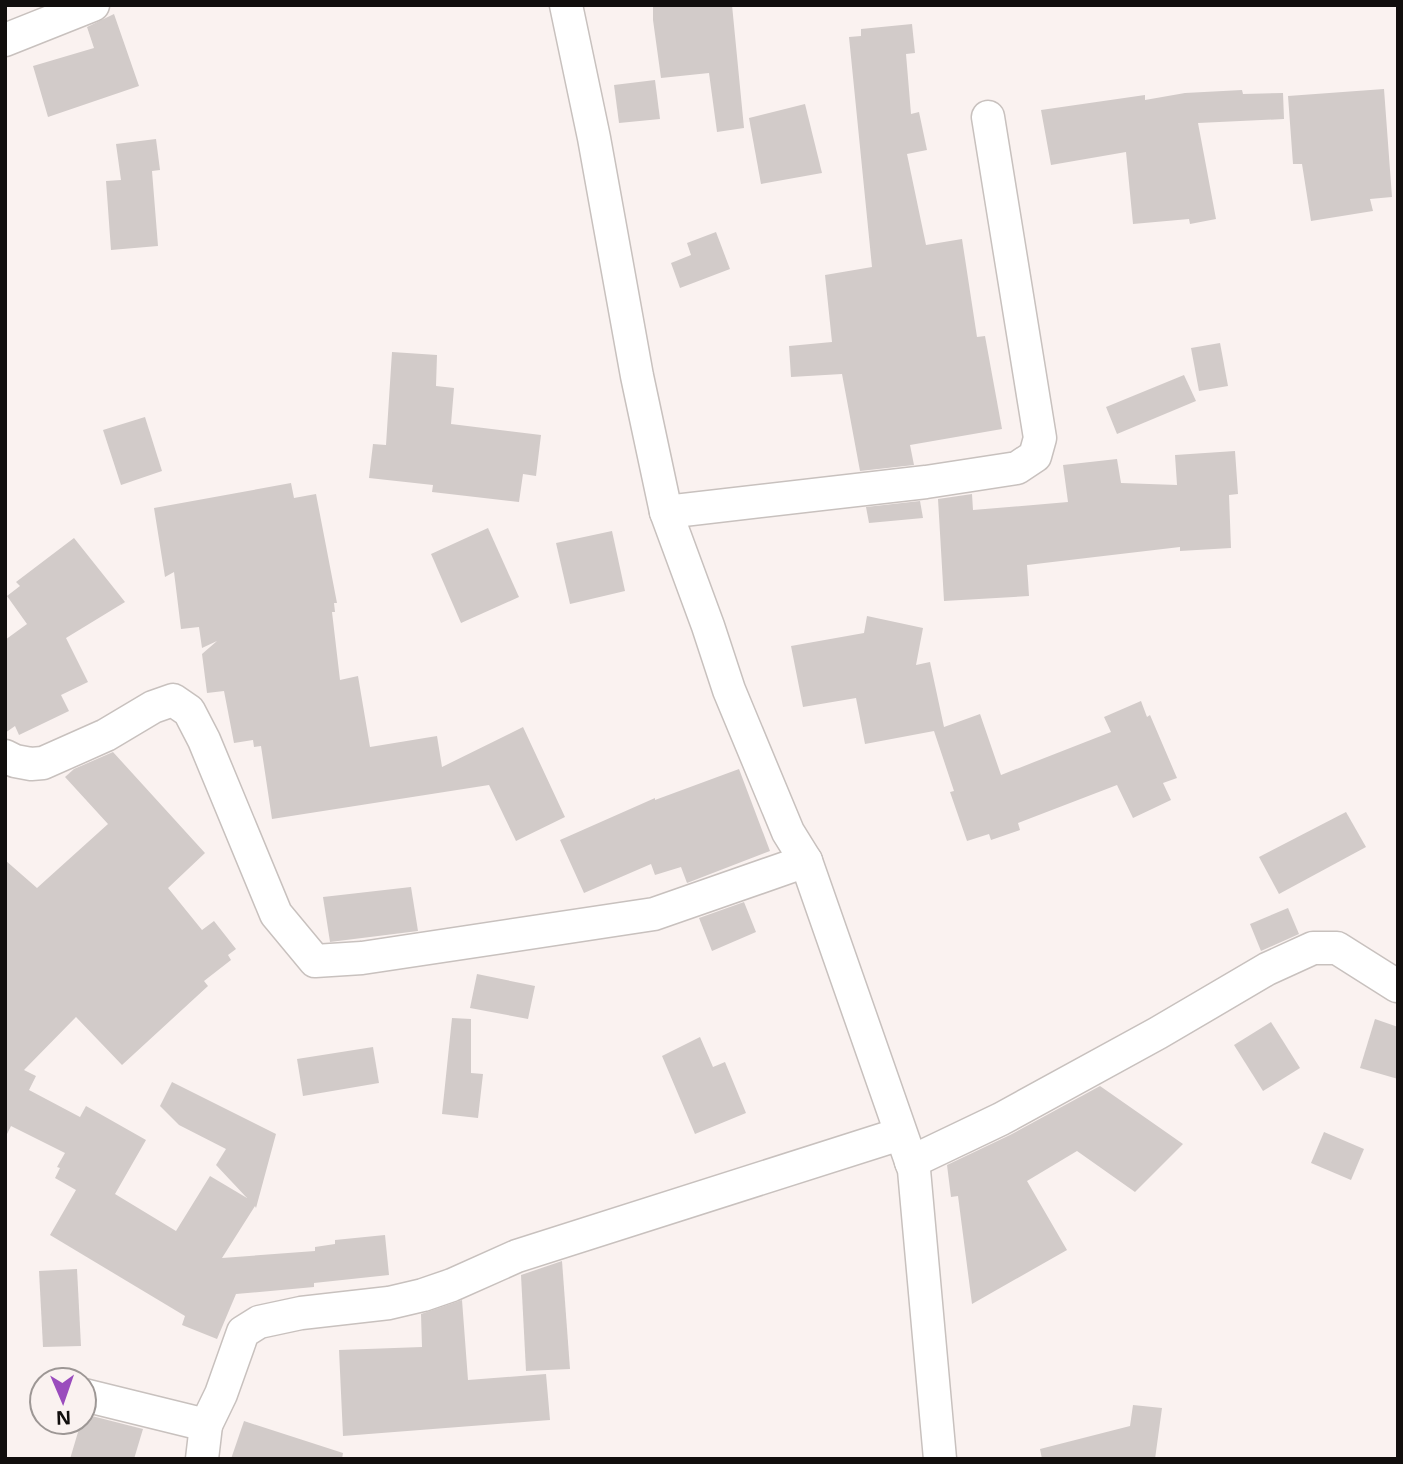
<svg xmlns="http://www.w3.org/2000/svg" width="1403" height="1464" font-family="'Open Sans',sans-serif">
  <rect width="100%" height="100%" fill="#faf2f0"/>
  <g fill="#d2cbc9">
    <path d="M 653,5 L 732,5 L 744,128 L 717,132 L 709,73 L 661,78 L 653,20 Z"/>
    <path d="M 114,14 L 139,86 L 48,117 L 33,66 L 94,48 L 87,27 Z"/>
    <path d="M 912,24 L 915,53 L 906,54 L 911,114 L 919,112 L 927,150 L 907,154 L 926,245 L 962,239 L 977,337 L 985,336 L 1002,429 L 910,445 L 914,465 L 860,471 L 842,374 L 791,377 L 789,346 L 832,342 L 825,275 L 872,267 L 849,37 L 861,36 L 861,29 Z"/>
    <path d="M 655,80 L 660,119 L 619,123 L 614,85 Z"/>
    <path d="M 1384,89 L 1392,197 L 1370,199 L 1373,211 L 1311,221 L 1302,164 L 1293,164 L 1288,96 Z"/>
    <path d="M 1242,90 L 1243,94 L 1283,93 L 1284,119 L 1198,123 L 1216,219 L 1190,224 L 1189,219 L 1133,224 L 1126,152 L 1051,165 L 1041,110 L 1145,95 L 1145,100 L 1185,93 Z"/>
    <path d="M 805,104 L 822,173 L 761,184 L 749,118 Z"/>
    <path d="M 156,139 L 160,170 L 152,171 L 158,246 L 111,250 L 106,181 L 121,180 L 116,144 Z"/>
    <path d="M 716,232 L 730,269 L 680,288 L 671,263 L 691,255 L 687,243 Z"/>
    <path d="M 1220,343 L 1228,386 L 1199,391 L 1191,348 Z"/>
    <path d="M 392,352 L 437,355 L 436,386 L 454,388 L 451,424 L 541,435 L 536,476 L 523,474 L 519,502 L 432,492 L 433,485 L 369,478 L 373,444 L 386,445 Z"/>
    <path d="M 1184,375 L 1196,401 L 1117,434 L 1106,407 Z"/>
    <path d="M 145,417 L 162,471 L 121,485 L 103,430 Z"/>
    <path d="M 1235,451 L 1238,494 L 1229,495 L 1231,548 L 1180,551 L 1180,547 L 1027,565 L 1029,596 L 944,601 L 938,499 L 972,494 L 973,510 L 1068,502 L 1063,465 L 1117,459 L 1121,483 L 1177,485 L 1175,455 Z"/>
    <path d="M 291,483 L 294,498 L 316,494 L 337,603 L 334,603 L 335,612 L 332,612 L 340,680 L 358,676 L 370,747 L 437,736 L 442,767 L 523,727 L 565,817 L 516,841 L 489,785 L 272,819 L 261,746 L 254,747 L 253,740 L 234,743 L 224,691 L 207,693 L 202,654 L 217,641 L 202,648 L 199,627 L 181,629 L 174,572 L 165,577 L 154,508 Z"/>
    <path d="M 920,501 L 923,518 L 869,523 L 866,507 Z"/>
    <path d="M 488,528 L 519,597 L 461,623 L 431,554 Z"/>
    <path d="M 612,531 L 625,591 L 570,604 L 556,543 Z"/>
    <path d="M 74,538 L 125,602 L 66,638 L 88,682 L 61,695 L 69,711 L 19,735 L 15,726 L 5,733 L 5,640 L 27,624 L 7,596 L 20,586 L 16,582 Z"/>
    <path d="M 867,616 L 923,628 L 916,665 L 930,662 L 944,727 L 980,714 L 1001,775 L 1111,732 L 1104,717 L 1141,701 L 1147,717 L 1150,715 L 1177,778 L 1163,783 L 1171,800 L 1133,818 L 1117,785 L 1018,823 L 1020,830 L 991,840 L 989,834 L 967,841 L 950,792 L 954,791 L 934,731 L 865,744 L 856,698 L 803,707 L 791,646 L 864,633 Z"/>
    <path d="M 113,752 L 205,853 L 168,888 L 202,930 L 214,921 L 236,949 L 228,955 L 231,960 L 204,981 L 208,986 L 122,1065 L 76,1017 L 24,1070 L 36,1076 L 29,1090 L 80,1117 L 86,1106 L 146,1140 L 115,1194 L 176,1231 L 210,1176 L 247,1198 L 216,1165 L 226,1149 L 179,1125 L 160,1106 L 172,1082 L 276,1134 L 256,1208 L 255,1206 L 222,1258 L 315,1251 L 315,1247 L 335,1244 L 335,1240 L 385,1235 L 389,1275 L 314,1283 L 314,1287 L 236,1294 L 217,1339 L 182,1325 L 185,1316 L 50,1235 L 76,1190 L 55,1178 L 60,1168 L 57,1167 L 65,1153 L 11,1126 L 5,1138 L 5,860 L 37,888 L 108,824 L 65,777 L 74,769 Z"/>
    <path d="M 739,769 L 770,851 L 687,883 L 681,867 L 655,875 L 651,864 L 584,893 L 560,840 L 655,798 L 655,800 Z"/>
    <path d="M 1346,812 L 1366,847 L 1279,894 L 1259,857 Z"/>
    <path d="M 411,887 L 418,931 L 330,942 L 323,897 Z"/>
    <path d="M 744,902 L 756,932 L 712,951 L 699,918 Z"/>
    <path d="M 1288,908 L 1299,934 L 1261,951 L 1250,924 Z"/>
    <path d="M 477,974 L 535,986 L 528,1019 L 470,1008 Z"/>
    <path d="M 452,1018 L 471,1019 L 471,1073 L 483,1074 L 478,1118 L 442,1114 Z"/>
    <path d="M 1375,1019 L 1398,1027 L 1398,1079 L 1360,1068 Z"/>
    <path d="M 1271,1022 L 1300,1068 L 1263,1091 L 1234,1045 Z"/>
    <path d="M 700,1037 L 713,1067 L 725,1062 L 746,1113 L 695,1134 L 662,1056 Z"/>
    <path d="M 373,1047 L 379,1083 L 303,1096 L 297,1059 Z"/>
    <path d="M 1100,1086 L 1183,1144 L 1135,1192 L 1077,1151 L 1027,1181 L 1067,1250 L 972,1304 L 958,1196 L 951,1197 L 947,1165 L 1010,1135 Z"/>
    <path d="M 1324,1132 L 1364,1149 L 1351,1180 L 1311,1163 Z"/>
    <path d="M 562,1261 L 570,1369 L 526,1371 L 521,1275 Z"/>
    <path d="M 77,1269 L 81,1346 L 43,1347 L 39,1271 Z"/>
    <path d="M 462,1300 L 468,1380 L 546,1374 L 550,1420 L 343,1436 L 339,1350 L 422,1347 L 421,1314 Z"/>
    <path d="M 1133,1405 L 1162,1408 L 1155,1459 L 1042,1459 L 1040,1449 L 1130,1426 Z"/>
    <path d="M 84,1414 L 143,1429 L 134,1459 L 70,1459 L 81,1422 L 84,1422 Z"/>
    <path d="M 244,1421 L 343,1453 L 342,1459 L 231,1459 Z"/>
  </g>
  <g fill="none" stroke-linecap="round" stroke-linejoin="round">
    <g stroke="#c8c1be" stroke-width="35">
      <g id="street">
        <path d="M 566,5 L 594,138 L 637,376 L 666,512 L 708,626 L 729,690 L 788,832 L 806,861 L 914,1170 L 940,1459"/>
        <path d="M 5,40 L 93,5"/>
        <path d="M 666,512 L 926,482 L 1017,468 L 1035,456 L 1040,438 L 988,117"/>
        <path d="M 5,756 L 15,761 L 31,764 L 43,763 L 106,735 L 153,707 L 173,700 L 189,711 L 204,740 L 276,914 L 315,961 L 362,958 L 654,914 L 806,861"/>
        <path d="M 911,1162 L 1001,1119 L 1158,1033 L 1267,969 L 1313,948 L 1337,948 L 1397,986"/>
        <path d="M 84,1395 L 206,1425 L 221,1394 L 243,1332 L 259,1322 L 301,1313 L 389,1303 L 423,1295 L 452,1285 L 517,1256 L 900,1134"/>
        <path d="M 202,1459 L 206,1425"/>
      </g>
    </g>
    <use href="#street" stroke="#fff" stroke-width="32"/>
  </g>
  <rect width="1403" height="1464" fill="none" stroke="#110e0d" stroke-width="14"/>
  <g transform="translate(63 1401) rotate(178)"><circle r="33" fill="#faf2f0" stroke="#9d9795" stroke-width="2"/>
  <path d="M0-5L12 26L0 18L-12 26Z" fill="#9a4cbd"/>
  <text y="-10" font-size="19" font-weight="bold" text-anchor="middle" fill="#110e0d">N</text>
  </g>
</svg>
